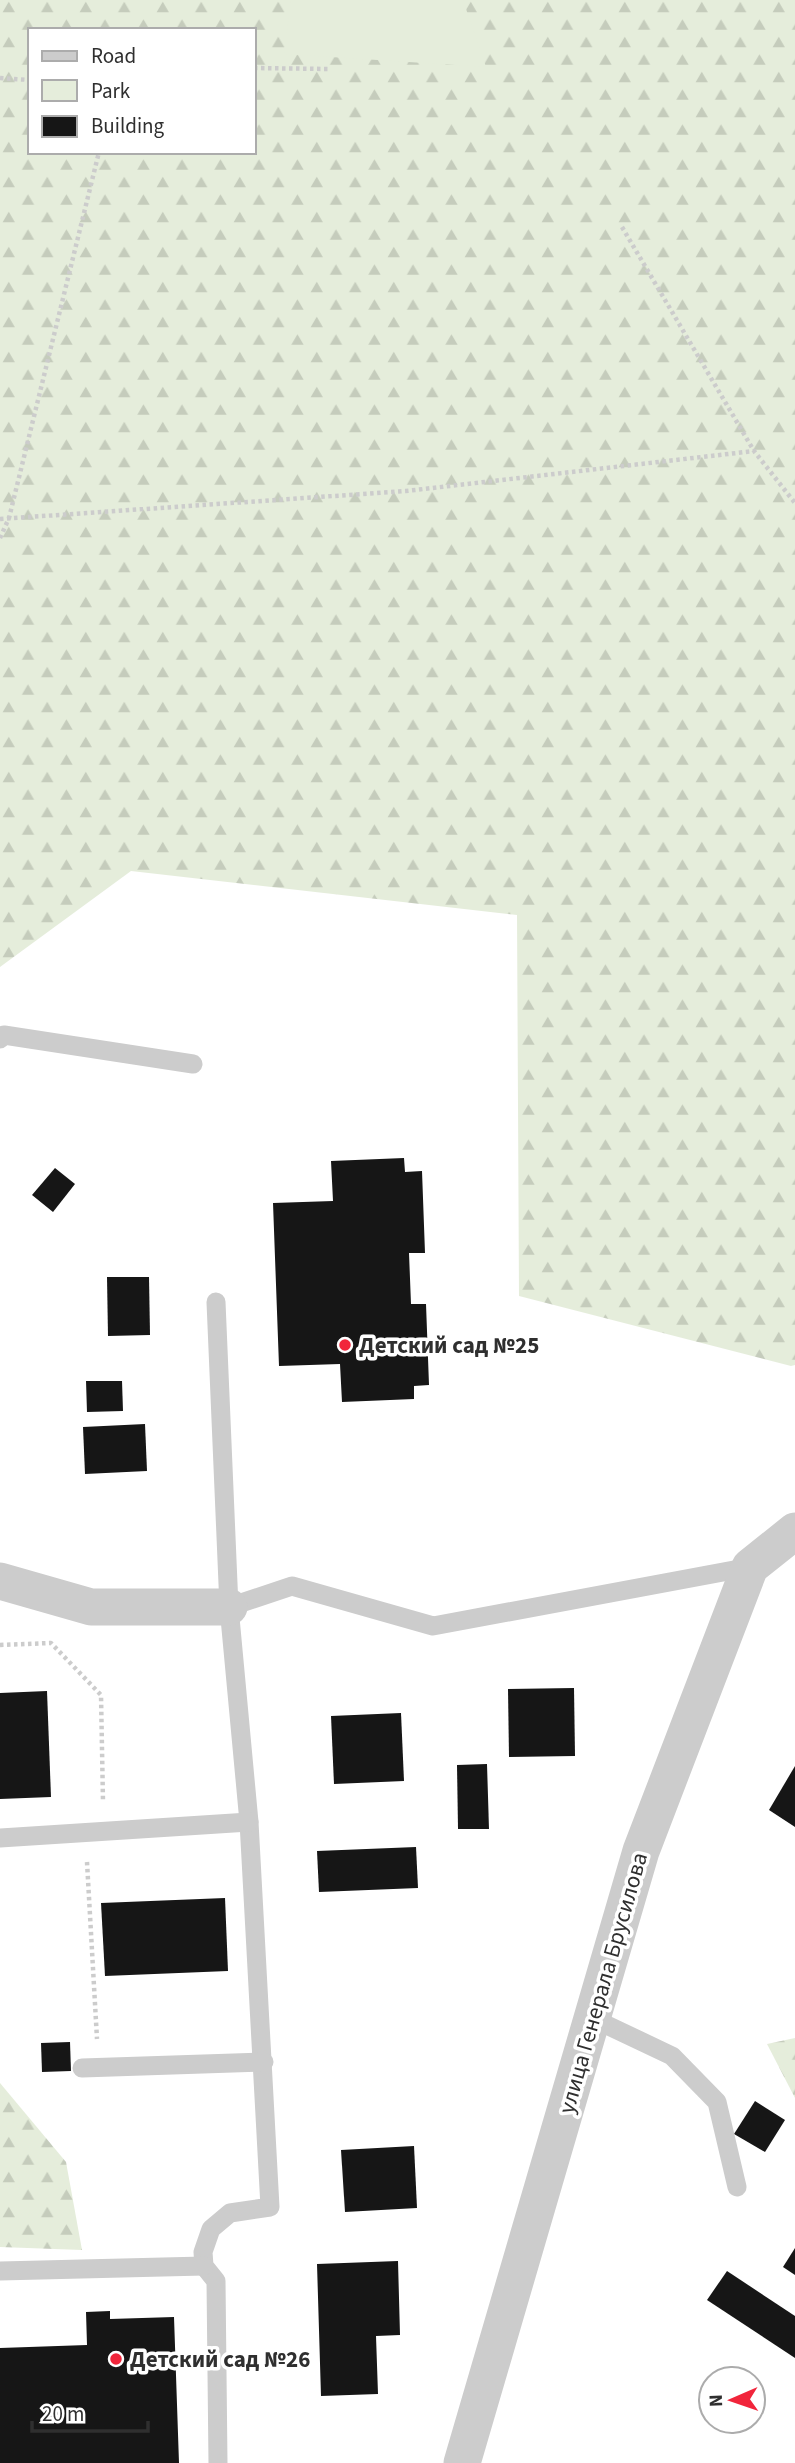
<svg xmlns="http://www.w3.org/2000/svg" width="795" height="2463" font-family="'Source Sans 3',sans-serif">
  <defs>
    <pattern id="forest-firs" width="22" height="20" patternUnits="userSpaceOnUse" patternTransform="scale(1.75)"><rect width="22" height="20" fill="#e5eddb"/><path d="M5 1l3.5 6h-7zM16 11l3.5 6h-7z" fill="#c5ccbc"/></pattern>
  </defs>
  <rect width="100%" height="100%" fill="#fff"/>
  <g fill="url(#forest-firs)" fill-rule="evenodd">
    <path d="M 0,0 L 795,0 L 795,1365 L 791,1366 L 519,1296 L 517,915 L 131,871 L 0,967 ZM 30,30 L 254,30 L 254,152 L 30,152 Z"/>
    <path d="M 795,2038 L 795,2098 L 767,2044 Z"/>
    <path d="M 0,2083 L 66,2162 L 82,2250 L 0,2247 Z"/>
  </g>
  <path fill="#e5eddb" d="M 291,0 L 463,0 L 486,67 L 284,54 Z"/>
  <g fill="#161616">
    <path d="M 404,1158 L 405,1172 L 422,1171 L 425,1253 L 409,1253 L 411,1304 L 426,1304 L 429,1385 L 414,1386 L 414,1399 L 342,1402 L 340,1364 L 279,1366 L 273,1203 L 333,1201 L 331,1161 Z"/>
    <path d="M 55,1168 L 75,1184 L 53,1212 L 32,1195 Z"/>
    <path d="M 107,1277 L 149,1277 L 150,1335 L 108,1336 Z"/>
    <path d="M 86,1381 L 122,1381 L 123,1411 L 87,1412 Z"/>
    <path d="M 145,1424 L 147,1471 L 85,1474 L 83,1427 Z"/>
    <path d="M 574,1688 L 575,1756 L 509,1757 L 508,1689 Z"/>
    <path d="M 47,1691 L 51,1797 L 0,1799 L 0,1693 Z"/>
    <path d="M 401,1713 L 404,1781 L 334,1784 L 331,1716 Z"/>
    <path d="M 487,1764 L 489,1829 L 458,1829 L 457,1765 Z"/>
    <path d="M 795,1766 L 795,1827 L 769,1810 Z"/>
    <path d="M 416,1847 L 418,1888 L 319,1892 L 317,1851 Z"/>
    <path d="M 225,1898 L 228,1971 L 105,1976 L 101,1903 Z"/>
    <path d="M 70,2042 L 71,2071 L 42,2072 L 41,2043 Z"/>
    <path d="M 755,2101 L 785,2120 L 765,2152 L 734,2134 Z"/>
    <path d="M 414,2146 L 417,2208 L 345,2212 L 341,2150 Z"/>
    <path d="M 795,2248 L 795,2275 L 783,2267 Z"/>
    <path d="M 398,2261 L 400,2335 L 376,2336 L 378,2394 L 321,2396 L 317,2264 Z"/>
    <path d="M 727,2271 L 795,2316 L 795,2358 L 707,2300 Z"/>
    <path d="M 110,2311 L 110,2319 L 174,2317 L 179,2463 L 0,2463 L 0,2348 L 87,2345 L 86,2312 Z"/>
  </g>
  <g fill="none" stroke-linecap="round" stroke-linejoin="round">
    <g stroke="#ccc" stroke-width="4.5" stroke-dasharray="3.5 3.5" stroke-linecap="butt">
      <path d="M 254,68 L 328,69"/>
      <path d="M 0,78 L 30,80"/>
      <path d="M 622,227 L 754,451"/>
      <path d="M 0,519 L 406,491 L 754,451 L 795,503"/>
      <path d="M 0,538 L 9,518 L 99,152"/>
      <path d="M 0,1645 L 51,1643 L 101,1695 L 103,1802"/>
      <path d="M 87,1862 L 97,2039"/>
    </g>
    <g stroke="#ccc" stroke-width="19">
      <path d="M 0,1039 L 4,1035 L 193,1064"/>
      <path d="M 216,1302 L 229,1607 L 249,1822 L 270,2207 L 230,2213 L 211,2229 L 203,2252 L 204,2266 L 216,2281 L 218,2463"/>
      <path d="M 229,1607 L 292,1586 L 433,1626 L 750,1567"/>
      <path d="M 0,1838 L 249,1822"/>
      <path d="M 592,2018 L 672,2056 L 717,2102 L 737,2187"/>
      <path d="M 82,2068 L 264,2062"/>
      <path d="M 0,2271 L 204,2266"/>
    </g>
    <g stroke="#ccc" stroke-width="37">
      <path d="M 0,1581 L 91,1607 L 229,1607"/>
      <path d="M 462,2463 L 641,1851 L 750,1567 L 795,1531"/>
    </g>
  </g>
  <g fill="#f1253b" stroke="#fff" stroke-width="2.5">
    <circle cx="345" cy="1345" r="7"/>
    <circle cx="116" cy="2359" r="7"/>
  </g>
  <g text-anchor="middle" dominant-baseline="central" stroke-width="7" stroke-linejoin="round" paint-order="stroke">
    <g font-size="23" font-weight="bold" fill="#2f2f2f" stroke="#fff" text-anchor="start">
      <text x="359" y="1345">Детский сад №25</text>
      <text x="130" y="2359">Детский сад №26</text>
    </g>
    <g font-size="23" fill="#2f2f2f" stroke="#fff">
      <text transform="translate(603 1983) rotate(-74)">улица Генерала Брусилова</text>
    </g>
  </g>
  <rect x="28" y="28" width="228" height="126" fill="#ffffff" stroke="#acacac" stroke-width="2"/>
  <rect x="42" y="51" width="35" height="10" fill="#cccccc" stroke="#acacac" stroke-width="2"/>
  <text x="91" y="63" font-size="21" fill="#2f2f2f">Road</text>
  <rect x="42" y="80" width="35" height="21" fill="#e5eddb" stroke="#acacac" stroke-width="2"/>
  <text x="91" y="98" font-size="21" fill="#2f2f2f">Park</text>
  <rect x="42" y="116" width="35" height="21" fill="#161616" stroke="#acacac" stroke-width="2"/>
  <text x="91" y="133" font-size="21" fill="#2f2f2f">Building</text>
  <g transform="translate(732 2400) rotate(268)"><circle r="33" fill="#ffffff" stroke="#acacac" stroke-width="2"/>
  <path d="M0-5L12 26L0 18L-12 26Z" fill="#f1253b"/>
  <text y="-10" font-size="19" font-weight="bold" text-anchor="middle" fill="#2f2f2f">N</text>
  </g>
  <path d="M32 2421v10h116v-10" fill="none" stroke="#2f2f2f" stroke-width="3.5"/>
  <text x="42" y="2421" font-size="21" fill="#2f2f2f" stroke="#ffffff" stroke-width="5" paint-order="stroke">20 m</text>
</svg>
